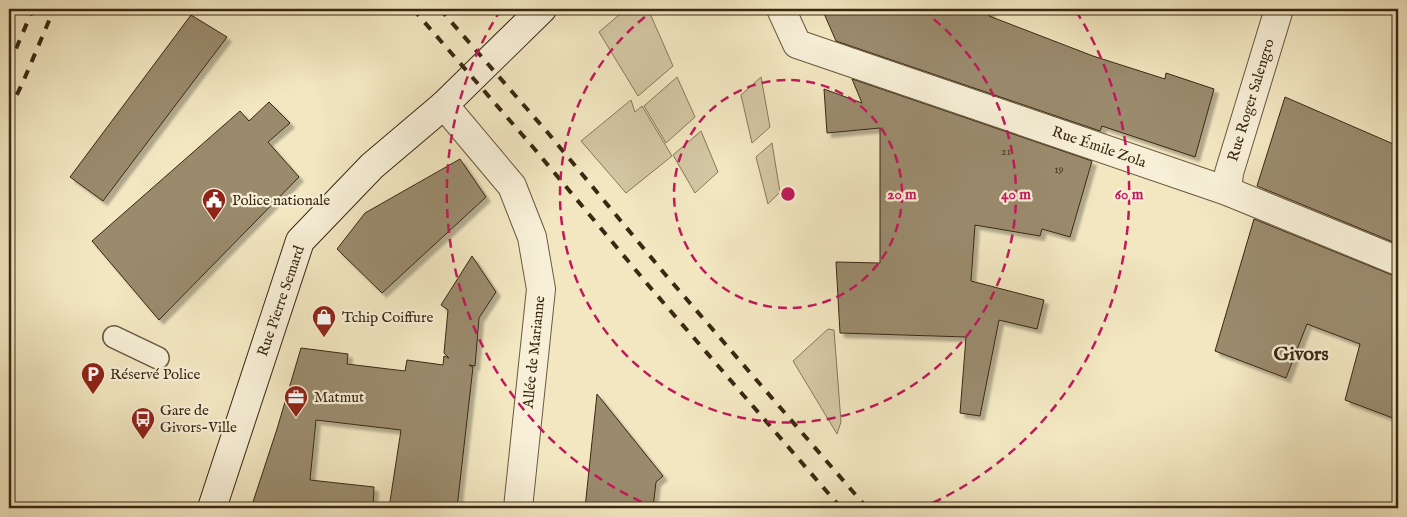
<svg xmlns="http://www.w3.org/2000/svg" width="1407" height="517" font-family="'IM FELL English',serif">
  <defs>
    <filter id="shadow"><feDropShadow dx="4.5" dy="4.5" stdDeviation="1" flood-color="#0004"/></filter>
  </defs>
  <rect width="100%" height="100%" fill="#f2e7c1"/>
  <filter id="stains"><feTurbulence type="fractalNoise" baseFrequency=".004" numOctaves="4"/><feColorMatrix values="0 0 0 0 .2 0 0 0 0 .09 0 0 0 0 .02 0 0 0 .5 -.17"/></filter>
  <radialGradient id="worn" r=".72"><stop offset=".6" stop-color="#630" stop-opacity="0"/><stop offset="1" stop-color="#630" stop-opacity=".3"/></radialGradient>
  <g fill="#d3c7a3" stroke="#86785a">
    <path d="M 626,9 L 648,9 L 673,66 L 638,96 L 599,32 Z"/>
    <path d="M 677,77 L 695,117 L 666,143 L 644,106 Z"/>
    <path d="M 761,77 L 770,127 L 752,143 L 741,95 Z"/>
    <path d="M 631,100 L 635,112 L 642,106 L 672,156 L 626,193 L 581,141 Z"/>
    <path d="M 701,131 L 718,172 L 695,193 L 673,155 Z"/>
    <path d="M 772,143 L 780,192 L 768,204 L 756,157 Z"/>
    <path d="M 828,329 L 834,330 L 841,422 L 837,434 L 793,361 Z"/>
  </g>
  <g fill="#9a8b6d" stroke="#3a2812" filter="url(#shadow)">
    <path d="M 822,9 L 991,9 L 989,16 L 1093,56 L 1165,79 L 1166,73 L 1214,89 L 1195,157 L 1102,126 L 1100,131 L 836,41 Z"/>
    <path d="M 191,15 L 227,37 L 103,201 L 70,177 Z"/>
    <path d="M 852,79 L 1092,161 L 1070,237 L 1042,229 L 1040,236 L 975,225 L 971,281 L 1044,300 L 1037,329 L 999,320 L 980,416 L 960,413 L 966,337 L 840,333 L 836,262 L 880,263 L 880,128 L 827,133 L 824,89 L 862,103 Z"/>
    <path d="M 1285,97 L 1398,146 L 1398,244 L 1257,186 Z"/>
    <path d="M 269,102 L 290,123 L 268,142 L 299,177 L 159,320 L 92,241 L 240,111 L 249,121 Z"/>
    <path d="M 460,159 L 486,197 L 382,293 L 337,249 L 365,213 Z"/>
    <path d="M 1254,219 L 1392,275 L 1398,276 L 1398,420 L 1345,400 L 1360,344 L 1307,324 L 1286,378 L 1215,351 Z"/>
    <path d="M 472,256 L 496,292 L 479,318 L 475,366 L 469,365 L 473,367 L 457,508 L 389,508 L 401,430 L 316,420 L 310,480 L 374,487 L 373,508 L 251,508 L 277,429 L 301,348 L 348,354 L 347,364 L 405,371 L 407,360 L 443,365 L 444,356 L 449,358 L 444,353 L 448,310 L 441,305 Z"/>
    <path d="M 597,394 L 663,476 L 656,482 L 653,508 L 585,508 Z"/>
  </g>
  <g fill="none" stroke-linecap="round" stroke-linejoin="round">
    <g stroke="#68583e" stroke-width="24">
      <path id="service" d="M 114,337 L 158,358"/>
    </g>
    <g stroke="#68583e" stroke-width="30">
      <g id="minor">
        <path d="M 781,9 L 797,44 L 1227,191 L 1398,261"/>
        <path d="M 444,105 L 512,186 L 532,237 L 541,289 L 518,508"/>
        <path d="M 1227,191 L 1229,173 L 1279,9"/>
      </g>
    </g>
    <g stroke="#3a2812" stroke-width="30">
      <path id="secondary" d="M 212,508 L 300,241 L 372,166 L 444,105 L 542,9"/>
    </g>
    <use href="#service" stroke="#f7efd7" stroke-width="21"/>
    <use href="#minor" stroke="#f7efd7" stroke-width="28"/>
    <use href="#secondary" stroke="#f7efd7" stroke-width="28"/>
    <g stroke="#3a2812" stroke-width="4" stroke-dasharray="9 9" stroke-linecap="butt">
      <path d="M 413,9 L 532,146 L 649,286 L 841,508"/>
      <path d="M 440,9 L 548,133 L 664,273 L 867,508"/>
      <path d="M 9,65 L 33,9"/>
      <path d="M 9,111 L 23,82 L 54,9"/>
    </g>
  </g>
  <g fill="none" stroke="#c2185b" stroke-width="2.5" stroke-dasharray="9 6">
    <circle cx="788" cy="194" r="114"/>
    <path d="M922 10A228 228 0 1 1 654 10"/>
    <path d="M655 508A341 341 0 0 1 500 11M1076 11A341 341 0 0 1 921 508"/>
  </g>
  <defs>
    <g id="civic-pin" transform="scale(1.25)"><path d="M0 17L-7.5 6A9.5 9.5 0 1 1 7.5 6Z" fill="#8f2418" stroke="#f7efd7"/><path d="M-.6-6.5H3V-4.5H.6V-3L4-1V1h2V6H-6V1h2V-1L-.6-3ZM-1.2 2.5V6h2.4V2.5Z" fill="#fff"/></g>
    <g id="shop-pin" transform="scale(1.25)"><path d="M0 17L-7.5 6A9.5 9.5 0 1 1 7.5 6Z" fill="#8f2418" stroke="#f7efd7"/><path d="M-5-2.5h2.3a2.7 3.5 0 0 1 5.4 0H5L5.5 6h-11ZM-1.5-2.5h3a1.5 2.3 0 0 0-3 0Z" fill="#fff"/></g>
    <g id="parking-pin" transform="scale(1.25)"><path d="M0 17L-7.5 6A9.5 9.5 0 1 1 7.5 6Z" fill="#8f2418" stroke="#f7efd7"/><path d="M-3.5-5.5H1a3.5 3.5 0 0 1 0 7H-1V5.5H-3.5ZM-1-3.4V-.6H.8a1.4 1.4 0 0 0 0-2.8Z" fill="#fff"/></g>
    <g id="office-pin" transform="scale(1.25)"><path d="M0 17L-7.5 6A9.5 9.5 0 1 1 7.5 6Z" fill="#8f2418" stroke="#f7efd7"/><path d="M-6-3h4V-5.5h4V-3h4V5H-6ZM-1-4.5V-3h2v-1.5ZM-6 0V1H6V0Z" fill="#fff"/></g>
    <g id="bus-pin" transform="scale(1.25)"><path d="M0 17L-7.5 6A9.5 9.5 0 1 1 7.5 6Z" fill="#8f2418" stroke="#f7efd7"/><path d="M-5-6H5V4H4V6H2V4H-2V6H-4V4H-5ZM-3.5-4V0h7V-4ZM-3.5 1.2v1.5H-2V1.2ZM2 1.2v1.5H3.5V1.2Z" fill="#fff"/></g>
  </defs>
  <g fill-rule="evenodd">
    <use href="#civic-pin" x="214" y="200"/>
    <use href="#shop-pin" x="324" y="317"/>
    <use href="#parking-pin" x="93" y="374"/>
    <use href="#office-pin" x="296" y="397"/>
    <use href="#bus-pin" x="143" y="419"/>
  </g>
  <g text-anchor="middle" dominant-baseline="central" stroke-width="4.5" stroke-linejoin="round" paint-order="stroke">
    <g font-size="12" fill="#524129">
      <text x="1006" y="151">21</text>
      <text x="1059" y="169">19</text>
    </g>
    <g font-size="15" fill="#3a2812" stroke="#f7efd7">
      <text transform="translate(1251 100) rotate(-73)">Rue Roger Salengro</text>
      <text transform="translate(1099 147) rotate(19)">Rue Émile Zola</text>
      <text transform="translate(281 301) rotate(-71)">Rue Pierre Semard</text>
      <text transform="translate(534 352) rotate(-84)">Allée de Marianne</text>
    </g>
    <g font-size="15" fill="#3a2812" stroke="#f7efd7" text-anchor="start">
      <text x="232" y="200">Police nationale</text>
      <text x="342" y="317">Tchip Coiffure</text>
      <text x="110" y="374">Réservé Police</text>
      <text x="314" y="397">Matmut</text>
      <text x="160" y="410">Gare de<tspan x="160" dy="17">Givors-Ville</tspan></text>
    </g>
    <g font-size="20" font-weight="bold" fill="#3a2812" stroke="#f7efd7">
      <text x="1301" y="354">Givors</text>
    </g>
  </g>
  <circle cx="788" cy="194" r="8" fill="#c2185b" stroke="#f7efd7" stroke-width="2.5"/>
  <g font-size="15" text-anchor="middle" font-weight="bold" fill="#c2185b" stroke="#f7efd7" stroke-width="4.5" stroke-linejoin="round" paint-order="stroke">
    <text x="902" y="199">20 m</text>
    <text x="1016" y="199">40 m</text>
    <text x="1129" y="199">60 m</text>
  </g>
  <rect width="1407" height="517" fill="none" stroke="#f2e7c1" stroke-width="30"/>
  <rect x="10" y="10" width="1387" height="497" fill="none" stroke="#3a2812" stroke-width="2.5"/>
  <rect x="15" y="15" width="1377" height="487" fill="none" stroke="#3a2812"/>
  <rect width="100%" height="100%" filter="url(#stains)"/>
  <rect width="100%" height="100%" fill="url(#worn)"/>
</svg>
